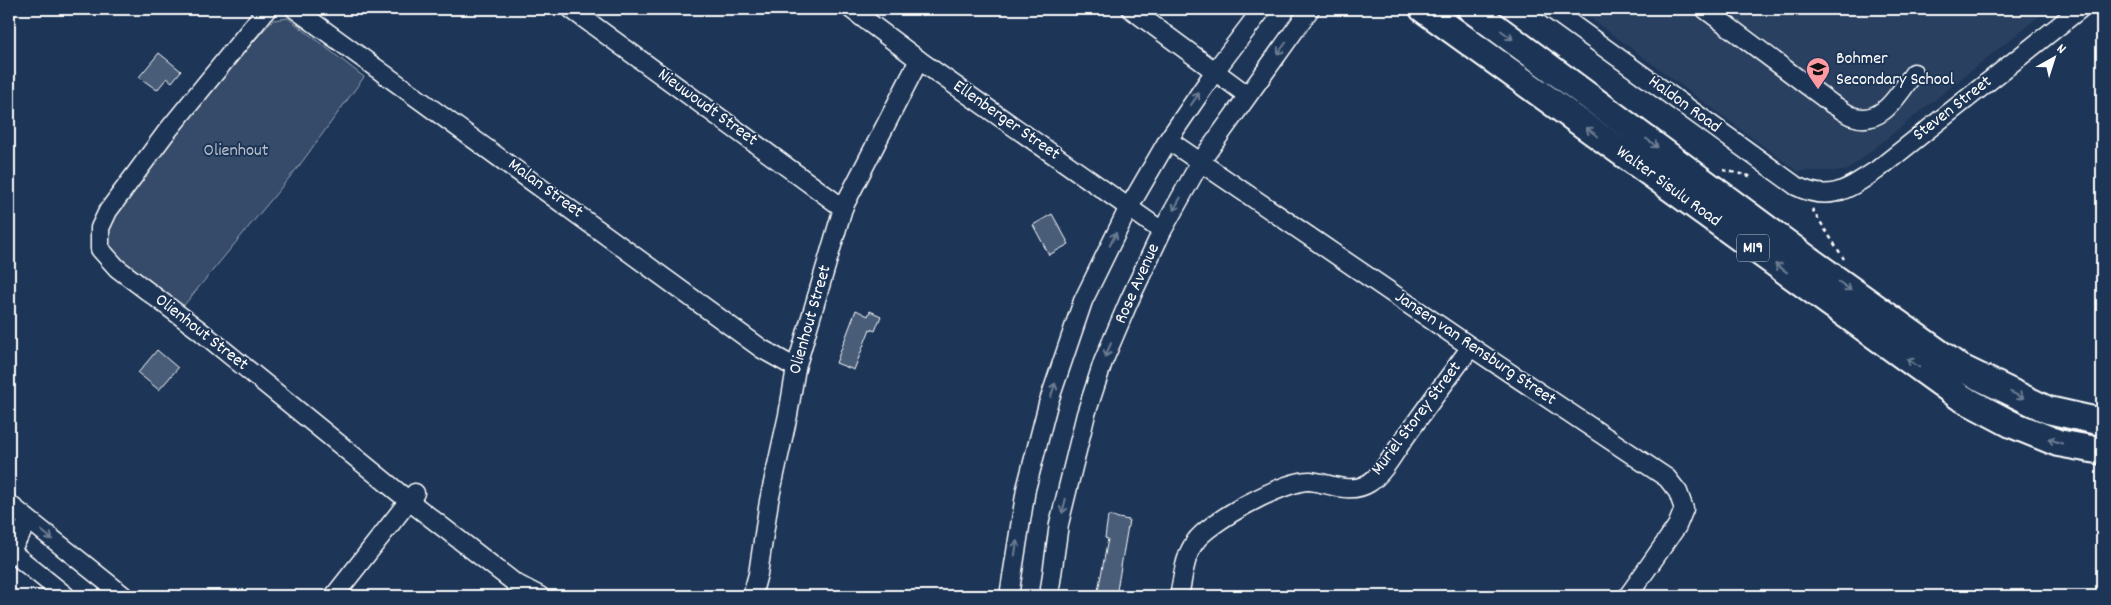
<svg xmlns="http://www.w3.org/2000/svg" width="2111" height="605" font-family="Dekko,sans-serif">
  <rect width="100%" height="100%" fill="#1d3557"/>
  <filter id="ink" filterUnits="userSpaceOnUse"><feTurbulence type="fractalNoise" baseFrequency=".02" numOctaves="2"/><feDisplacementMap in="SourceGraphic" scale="10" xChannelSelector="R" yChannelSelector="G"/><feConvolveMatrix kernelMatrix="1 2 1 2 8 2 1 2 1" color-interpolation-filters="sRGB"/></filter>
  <g filter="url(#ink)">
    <path fill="#2a4161" d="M 1578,9 L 2048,9 L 1846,171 L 1797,171 Z"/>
    <path fill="#364b69" stroke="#9aa5b4" d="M 288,18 L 364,77 L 299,166 L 180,310 L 110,256 L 104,224 L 187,119 L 246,50 L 273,20 Z"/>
    <g fill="#4a5d79" stroke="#fff">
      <path d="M 159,53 L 181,71 L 172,82 L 167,78 L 157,90 L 139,77 Z"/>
      <path d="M 1052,214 L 1069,244 L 1049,255 L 1033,225 Z"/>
      <path d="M 856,310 L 868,316 L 870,311 L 881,316 L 875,331 L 870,329 L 854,370 L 836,363 Z"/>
      <path d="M 157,350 L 178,368 L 159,390 L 138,373 Z"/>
      <path d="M 1108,516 L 1129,520 L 1116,596 L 1097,596 L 1108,539 L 1105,538 Z"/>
    </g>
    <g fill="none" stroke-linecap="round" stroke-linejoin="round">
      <g stroke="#fff" stroke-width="21">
        <g id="minor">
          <path d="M 267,9 L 165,134 L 108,211 L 100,228 L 100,249 L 117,268 L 199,330 L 409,501 L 515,583 L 540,596"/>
          <path d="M 295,9 L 762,349 L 796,368"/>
          <path d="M 571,9 L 843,208"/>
          <path d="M 851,9 L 919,60 L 1162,231"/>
          <path d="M 1131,9 L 1247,95"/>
          <path d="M 1551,9 L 1796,186 C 1830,203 1848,189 1877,170 L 2080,9"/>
          <path d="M 1705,9 L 1832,104 C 1838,107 1845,113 1852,116 C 1882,127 1899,93 1914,73"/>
          <path d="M 1168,140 L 1471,347 L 1667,478 L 1678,492 L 1684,509 L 1677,526 L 1628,596"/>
          <path d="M 9,504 L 124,596"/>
          <path d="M 9,550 L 66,596"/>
          <path d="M 10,551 L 29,521"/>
          <path d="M 334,596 L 415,493"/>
          <path d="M 752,596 L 758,574 L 769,501 L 788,415 L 796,368 L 843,208 L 919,60"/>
          <path d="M 1009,596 L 1026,489 L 1048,404 L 1083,301 L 1128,209 L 1168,140 L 1215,71 L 1262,9"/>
          <path d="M 1049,596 L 1059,524 L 1086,414 L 1103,362 L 1129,301 L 1162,231 L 1201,161 L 1310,9"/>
          <path d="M 1179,596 C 1183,579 1184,557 1195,542 C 1208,522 1285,480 1310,481 C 1329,483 1350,495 1369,483 C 1382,475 1395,452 1404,439 C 1426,408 1448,378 1471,347"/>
        </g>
      </g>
      <g stroke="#fff" stroke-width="30">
        <g id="highway">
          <path d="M 1423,9 L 1960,397 L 2011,424 L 2058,443 L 2102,451"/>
          <path d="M 1471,9 L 1805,257 L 1959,367 L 2048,410 L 2102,422"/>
        </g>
      </g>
      <g stroke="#fff" stroke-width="2.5" stroke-dasharray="4 4" stroke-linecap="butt">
        <path d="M 1723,170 L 1754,177"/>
        <path d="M 1812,209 L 1844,259"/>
      </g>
      <use href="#minor" stroke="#1d3557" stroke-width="18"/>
      <use href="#highway" stroke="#1d3557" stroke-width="26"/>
    </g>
    <defs><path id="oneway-shaft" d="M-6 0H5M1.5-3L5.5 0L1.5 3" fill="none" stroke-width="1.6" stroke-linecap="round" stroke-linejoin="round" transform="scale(1.25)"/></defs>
    <g stroke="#6c7c92">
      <use href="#oneway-shaft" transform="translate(1507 35) rotate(37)"/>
      <use href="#oneway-shaft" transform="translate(1282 48) rotate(127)"/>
      <use href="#oneway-shaft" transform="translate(1195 99) rotate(-56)"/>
      <use href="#oneway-shaft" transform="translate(1592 132) rotate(-144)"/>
      <use href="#oneway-shaft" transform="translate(1652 143) rotate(37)"/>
      <use href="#oneway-shaft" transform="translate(1177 204) rotate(119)"/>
      <use href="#oneway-shaft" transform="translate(1113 239) rotate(-64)"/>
      <use href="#oneway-shaft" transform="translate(1781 268) rotate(-144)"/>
      <use href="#oneway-shaft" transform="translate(1845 286) rotate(35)"/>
      <use href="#oneway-shaft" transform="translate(1108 350) rotate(113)"/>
      <use href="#oneway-shaft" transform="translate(1913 363) rotate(-145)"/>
      <use href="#oneway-shaft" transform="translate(1053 390) rotate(-72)"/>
      <use href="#oneway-shaft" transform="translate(2017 395) rotate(24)"/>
      <use href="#oneway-shaft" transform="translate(2055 441) rotate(-161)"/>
      <use href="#oneway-shaft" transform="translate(1064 506) rotate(104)"/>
      <use href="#oneway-shaft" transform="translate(47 535) rotate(39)"/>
      <use href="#oneway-shaft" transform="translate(1016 548) rotate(-81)"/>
    </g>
  </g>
  <defs>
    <g id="school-pin" transform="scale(1.25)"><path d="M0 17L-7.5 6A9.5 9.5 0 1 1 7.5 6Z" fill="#ff9aa2" stroke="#1d3557"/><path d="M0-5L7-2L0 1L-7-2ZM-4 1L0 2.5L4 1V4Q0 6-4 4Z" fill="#111"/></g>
  </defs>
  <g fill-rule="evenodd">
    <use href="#school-pin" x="1818" y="69"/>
  </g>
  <g text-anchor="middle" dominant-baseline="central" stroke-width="4" stroke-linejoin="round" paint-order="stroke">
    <rect fill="#1d3557" stroke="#bbc2cd" stroke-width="1" x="1737" y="234.5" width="32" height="27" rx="4"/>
    <g font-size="16" font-weight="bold" fill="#fff">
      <text x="1753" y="248">M19</text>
    </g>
    <g font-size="18" fill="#fff" stroke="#1d3557" text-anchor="start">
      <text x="1836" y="59">Bohmer<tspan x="1836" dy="21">Secondary School</tspan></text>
    </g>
    <g font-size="18" fill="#fff" stroke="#1d3557">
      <text transform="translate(1684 105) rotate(36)">Haldon Road</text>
      <text transform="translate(707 108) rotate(36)">Nieuwoudt Street</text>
      <text transform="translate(1953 109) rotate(-38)">Steven Street</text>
      <text transform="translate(1006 121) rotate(35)">Ellenberger Street</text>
      <text transform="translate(1668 187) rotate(36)">Walter Sisulu Road</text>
      <text transform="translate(545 189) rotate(36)">Malan Street</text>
      <text transform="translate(1138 284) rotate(-66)">Rose Avenue</text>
      <text transform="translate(811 320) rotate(-74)">Olienhout Street</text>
      <text transform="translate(201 333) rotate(38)">Olienhout Street</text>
      <text transform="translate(1475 349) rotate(34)">Jansen van Rensburg Street</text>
      <text transform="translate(1417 419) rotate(-53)">Muriel Storey Street</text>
    </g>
    <g font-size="18" fill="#b9c0ca" stroke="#1d3557">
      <text x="236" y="151">Olienhout</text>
    </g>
  </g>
  <rect width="2111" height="605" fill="none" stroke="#1d3557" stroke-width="30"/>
  <rect x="15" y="15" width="2081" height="575" fill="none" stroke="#fff" stroke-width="2" filter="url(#ink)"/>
  <g transform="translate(2054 58) rotate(39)" stroke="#1d3557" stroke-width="4" paint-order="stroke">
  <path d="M0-4L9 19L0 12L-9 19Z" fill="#ffffff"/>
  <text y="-8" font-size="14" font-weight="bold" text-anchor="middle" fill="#ffffff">N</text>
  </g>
</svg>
